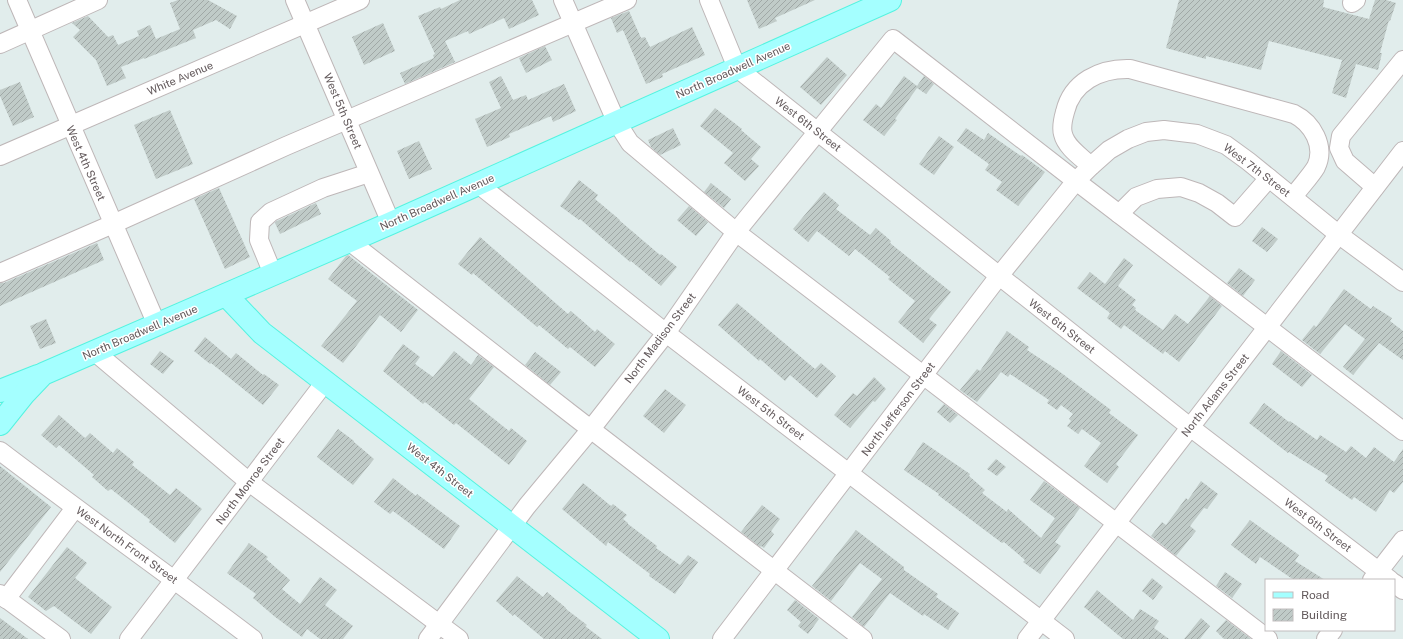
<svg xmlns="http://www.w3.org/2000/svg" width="1403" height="639" font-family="'Public Sans',sans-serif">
  <defs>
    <pattern id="building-hatch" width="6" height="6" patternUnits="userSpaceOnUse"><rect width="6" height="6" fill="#c0cbc8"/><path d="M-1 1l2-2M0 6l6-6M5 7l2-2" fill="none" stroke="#a0a8a6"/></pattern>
  </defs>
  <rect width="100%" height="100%" fill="#e1edec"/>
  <g fill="url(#building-hatch)">
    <path d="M 178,0 L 208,0 L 237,16 L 230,29 L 216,20 L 193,30 L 196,38 L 144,59 L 144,58 L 121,67 L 126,78 L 107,86 L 96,60 L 73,37 L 80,30 L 72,23 L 88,16 L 108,37 L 113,35 L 118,45 L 139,36 L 137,31 L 150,25 L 156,39 L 180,29 L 170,3 Z"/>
    <path d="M 460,0 L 532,0 L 539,15 L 509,29 L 504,18 L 469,34 L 468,31 L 445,41 L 455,62 L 405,84 L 400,73 L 434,58 L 433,55 L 435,54 L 418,16 L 440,7 L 441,9 Z"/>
    <path d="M 747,0 L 815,0 L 775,18 L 777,21 L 759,29 Z"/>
    <path d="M 1179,0 L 1324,0 L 1323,7 L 1369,19 L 1375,0 L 1386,0 L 1396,3 L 1390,21 L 1389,20 L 1380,53 L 1382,53 L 1378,70 L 1356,64 L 1346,98 L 1332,93 L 1342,60 L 1269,41 L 1261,70 L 1206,56 L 1206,59 L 1166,48 Z"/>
    <path d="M 629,11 L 641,38 L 645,37 L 650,47 L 692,27 L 705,55 L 662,74 L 663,77 L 646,84 L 623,30 L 617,33 L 611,18 Z"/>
    <path d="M 383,23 L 395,51 L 364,65 L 352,37 Z"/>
    <path d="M 545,46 L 552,60 L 526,73 L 519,58 Z"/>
    <path d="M 827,57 L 847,75 L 821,105 L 800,87 Z"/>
    <path d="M 501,76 L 513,100 L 526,95 L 528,100 L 564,84 L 576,111 L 553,122 L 551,116 L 509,134 L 510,137 L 487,147 L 475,119 L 501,108 L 489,82 Z"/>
    <path d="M 904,76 L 917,86 L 924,76 L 934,84 L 926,94 L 917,88 L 895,119 L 897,120 L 884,136 L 863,120 L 876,104 L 881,108 Z"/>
    <path d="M 20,82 L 34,117 L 13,126 L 0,96 L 0,90 Z"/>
    <path d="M 715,108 L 742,129 L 741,130 L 761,147 L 751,159 L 759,166 L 745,181 L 724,163 L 733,153 L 700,126 Z"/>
    <path d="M 170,110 L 193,164 L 156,179 L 134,125 Z"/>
    <path d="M 673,128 L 681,145 L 660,155 L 651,147 L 648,140 Z"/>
    <path d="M 966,128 L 984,140 L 988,133 L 1021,156 L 1022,155 L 1045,172 L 1018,206 L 996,190 L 1002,182 L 985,170 L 989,164 L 957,141 Z"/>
    <path d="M 939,136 L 954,147 L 934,175 L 919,164 Z"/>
    <path d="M 419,141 L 432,169 L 409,179 L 397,151 Z"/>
    <path d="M 579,180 L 598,195 L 595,199 L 620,220 L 619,220 L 660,255 L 661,254 L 677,267 L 661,286 L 631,261 L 630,262 L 580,219 L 579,220 L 560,206 Z"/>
    <path d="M 711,183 L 731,199 L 724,208 L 704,192 Z"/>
    <path d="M 219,188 L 250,257 L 225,269 L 194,199 Z"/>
    <path d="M 824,192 L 839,205 L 836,209 L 870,235 L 876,228 L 891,241 L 890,243 L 951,292 L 929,319 L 937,325 L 923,343 L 898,322 L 915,301 L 888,279 L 890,277 L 855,249 L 849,256 L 817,231 L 808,242 L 793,229 Z"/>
    <path d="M 316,203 L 321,214 L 280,234 L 275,223 L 277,221 Z"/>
    <path d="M 689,206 L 708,222 L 696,236 L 677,220 Z"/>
    <path d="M 1262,227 L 1278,239 L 1267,252 L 1252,241 Z"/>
    <path d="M 480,237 L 568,314 L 571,311 L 595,332 L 597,329 L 615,344 L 595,367 L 570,347 L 568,349 L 539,325 L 537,327 L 473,273 L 472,275 L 458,264 Z"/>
    <path d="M 97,243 L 104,260 L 0,306 L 0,283 L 4,283 Z"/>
    <path d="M 348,255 L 418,310 L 401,332 L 380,315 L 343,363 L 321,346 L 357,301 L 328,279 L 346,256 Z"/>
    <path d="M 1124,258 L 1133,265 L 1118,286 L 1136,300 L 1132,305 L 1136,308 L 1135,310 L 1163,330 L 1175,314 L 1188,324 L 1210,296 L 1222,306 L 1179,362 L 1165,351 L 1163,354 L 1124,325 L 1121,329 L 1107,318 L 1110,313 L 1077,288 L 1090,272 L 1105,284 Z"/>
    <path d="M 1239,268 L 1255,280 L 1243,296 L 1227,283 Z"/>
    <path d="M 1344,289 L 1371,309 L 1373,306 L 1392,318 L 1390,321 L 1403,331 L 1403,360 L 1379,343 L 1353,375 L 1343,367 L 1365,339 L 1345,324 L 1320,354 L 1302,340 L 1314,325 L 1316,327 Z"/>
    <path d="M 737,303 L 815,369 L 821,363 L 836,376 L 817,398 L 790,375 L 785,381 L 760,359 L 759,361 L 718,325 Z"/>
    <path d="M 46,319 L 56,343 L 40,349 L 30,326 Z"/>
    <path d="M 1007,331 L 1029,347 L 1027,350 L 1056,369 L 1111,410 L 1109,413 L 1138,435 L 1116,464 L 1119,467 L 1107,483 L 1084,466 L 1101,443 L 1082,429 L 1078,434 L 1067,426 L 1071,421 L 1069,419 L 1073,414 L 1061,405 L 1057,410 L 1047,403 L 1049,400 L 1010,374 L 1008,377 L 1001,372 L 977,402 L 960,390 L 977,369 L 980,371 Z"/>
    <path d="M 205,337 L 231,359 L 236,353 L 263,375 L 264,374 L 279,385 L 263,405 L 211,363 L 210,364 L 194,351 Z"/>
    <path d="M 403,344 L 420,357 L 415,364 L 433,377 L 454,351 L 471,365 L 478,355 L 494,367 L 469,399 L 509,431 L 511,428 L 527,441 L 509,465 L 456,423 L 454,425 L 425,402 L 423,404 L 383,371 Z"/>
    <path d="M 160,351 L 174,361 L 163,374 L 150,364 Z"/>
    <path d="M 1281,351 L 1312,375 L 1302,387 L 1272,364 Z"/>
    <path d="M 535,352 L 561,372 L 550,385 L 525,365 Z"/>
    <path d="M 874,377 L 886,389 L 875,402 L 873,401 L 850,428 L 834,415 L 853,393 L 857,396 Z"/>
    <path d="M 665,389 L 686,405 L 664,433 L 643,416 Z"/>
    <path d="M 1264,403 L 1289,422 L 1290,421 L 1317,440 L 1320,435 L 1346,452 L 1351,446 L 1366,458 L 1374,447 L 1394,462 L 1403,449 L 1403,482 L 1394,493 L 1390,490 L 1376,512 L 1354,497 L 1352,500 L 1325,481 L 1328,476 L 1289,452 L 1288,453 L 1249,423 Z"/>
    <path d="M 944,404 L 958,415 L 950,423 L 937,412 Z"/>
    <path d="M 59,415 L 85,438 L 90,433 L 113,453 L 117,448 L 134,462 L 132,465 L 170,495 L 176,488 L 202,509 L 175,543 L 149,522 L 150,520 L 111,489 L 108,491 L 92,477 L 94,475 L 59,445 L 56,448 L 41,435 Z"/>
    <path d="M 338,429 L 354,441 L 354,442 L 374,459 L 353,485 L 317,457 Z"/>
    <path d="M 923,442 L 970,474 L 969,476 L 985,490 L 982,493 L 1007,512 L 1008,509 L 1041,538 L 1055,518 L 1030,500 L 1044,481 L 1080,508 L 1055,542 L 1061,546 L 1040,574 L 1023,562 L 1025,560 L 1004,542 L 1002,543 L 938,495 L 939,494 L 904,470 Z"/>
    <path d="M 996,459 L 1006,467 L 997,476 L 987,469 Z"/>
    <path d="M 0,466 L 51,507 L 0,572 Z"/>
    <path d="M 393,478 L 416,496 L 417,494 L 460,526 L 444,549 L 393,511 L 390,514 L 374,502 Z"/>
    <path d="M 1201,481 L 1218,494 L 1207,509 L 1204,508 L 1190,526 L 1196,531 L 1176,556 L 1151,536 L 1162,522 L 1166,525 L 1186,498 L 1188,500 Z"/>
    <path d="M 583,483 L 611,506 L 613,504 L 627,515 L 623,519 L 628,523 L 628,524 L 657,546 L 656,548 L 680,565 L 688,555 L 698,562 L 675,594 L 649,576 L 650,574 L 608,542 L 606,546 L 562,509 Z"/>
    <path d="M 762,505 L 780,519 L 771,531 L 774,534 L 764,548 L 761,546 L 760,547 L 741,532 Z"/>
    <path d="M 1250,520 L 1299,555 L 1295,561 L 1325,580 L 1294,580 L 1260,557 L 1256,564 L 1231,545 Z"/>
    <path d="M 856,530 L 904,567 L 904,570 L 938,594 L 936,597 L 959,613 L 948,630 L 924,614 L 923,616 L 890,593 L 864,627 L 852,617 L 882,579 L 860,563 L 831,601 L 812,586 Z"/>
    <path d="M 249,543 L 268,557 L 266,559 L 290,580 L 282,589 L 300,604 L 320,577 L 337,590 L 325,605 L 353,626 L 343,639 L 320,639 L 307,629 L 302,637 L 274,616 L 253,598 L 256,594 L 227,573 Z"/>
    <path d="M 67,547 L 87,563 L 75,578 L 112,607 L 91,634 L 54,606 L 46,611 L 28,597 Z"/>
    <path d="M 1225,572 L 1242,584 L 1232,598 L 1216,586 Z"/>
    <path d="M 517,576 L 543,597 L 547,592 L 566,608 L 566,609 L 587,625 L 585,626 L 602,639 L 544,639 L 514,614 L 513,616 L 496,601 Z"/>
    <path d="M 1152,578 L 1163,587 L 1153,600 L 1142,591 Z"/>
    <path d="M 1097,590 L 1133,620 L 1140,609 L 1159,621 L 1154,628 L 1169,639 L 1123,639 L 1084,607 Z"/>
    <path d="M 795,600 L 819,619 L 808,634 L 798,626 L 801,622 L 787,610 Z"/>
    <path d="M 0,618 L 28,639 L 0,639 Z"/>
    <path d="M 1201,618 L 1210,626 L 1200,639 L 1184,639 Z"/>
    <path d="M 1226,620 L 1251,639 L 1224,639 L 1216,631 Z"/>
  </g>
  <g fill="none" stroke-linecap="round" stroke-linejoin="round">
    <g stroke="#beb7b8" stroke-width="20">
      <g id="minor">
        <path d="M 17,0 L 157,325"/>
        <path d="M 295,0 L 391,223"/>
        <path d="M 563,0 L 616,121 L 630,143 L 736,232 L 1268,639"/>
        <path d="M 709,0 L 737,68 L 1190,427 L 1390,580"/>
        <path d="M 1352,3 L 1356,0"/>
        <path d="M 0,44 L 98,0"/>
        <path d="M 0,156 L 360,0"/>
        <path d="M 1091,166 C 1081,157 1066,147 1063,134 C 1061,127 1063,119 1065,112 C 1072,82 1100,68 1130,69 L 1294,114 C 1312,123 1326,146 1316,167 C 1310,177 1300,187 1293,197"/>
        <path d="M 478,184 L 666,333 L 1065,639"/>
        <path d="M 1375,187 L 1345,161 L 1339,148 L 1341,136 L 1403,60"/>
        <path d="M 1119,214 L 1136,197 L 1157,189 L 1181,187 L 1199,193 L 1217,203 L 1235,217 L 1269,178"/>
        <path d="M 349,241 L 571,414 L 863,639"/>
        <path d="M 0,273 L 113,224 L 286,146 L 627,0"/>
        <path d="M 273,274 L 259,240 L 260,222 L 271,212 L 323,188 L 369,173"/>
        <path d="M 95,352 L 249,482 L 459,639"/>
        <path d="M 0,451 C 84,515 169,575 253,639"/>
        <path d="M 1372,580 L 1403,540"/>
        <path d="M 1394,583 L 1403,590"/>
        <path d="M 0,594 L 61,639"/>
        <path d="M 6,599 L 75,508"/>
        <path d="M 129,639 L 325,382"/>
        <path d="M 428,639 L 527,506 L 591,429 L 666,333 L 736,232 L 893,39 L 1076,181 L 1403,431"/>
        <path d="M 722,639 L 999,276 L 1076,181 L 1091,166 L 1109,150 L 1128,139 L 1146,132 L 1164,130 L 1197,134 L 1226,145 L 1248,161 L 1338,234 L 1403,282"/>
        <path d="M 1027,639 L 1403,151"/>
        <path d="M 1326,639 L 1333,630"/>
      </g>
    </g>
    <g stroke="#55f3e0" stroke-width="24">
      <g id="major">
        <path d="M 226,295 L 262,333 L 658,639"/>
        <path d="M 0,391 L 38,376"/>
        <path d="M 0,424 L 24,394 L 43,374 L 391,223 L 890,0"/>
      </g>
    </g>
    <use href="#minor" stroke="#fff" stroke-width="18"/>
    <use href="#major" stroke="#a4ffff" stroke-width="22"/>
  </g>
  <g text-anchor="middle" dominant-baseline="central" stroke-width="3" stroke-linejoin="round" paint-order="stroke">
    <g font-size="11" fill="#635a5c" stroke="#fff">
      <text transform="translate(733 70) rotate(-24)">North Broadwell Avenue</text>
      <text transform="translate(180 78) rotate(-23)">White Avenue</text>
      <text transform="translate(343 111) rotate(67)">West 5th Street</text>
      <text transform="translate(808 124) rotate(38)">West 6th Street</text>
      <text transform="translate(86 163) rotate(66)">West 4th Street</text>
      <text transform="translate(1257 170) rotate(37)">West 7th Street</text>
      <text transform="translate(437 202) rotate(-24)">North Broadwell Avenue</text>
      <text transform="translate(1062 326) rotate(38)">West 6th Street</text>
      <text transform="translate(140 332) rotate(-23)">North Broadwell Avenue</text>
      <text transform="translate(660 338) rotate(-53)">North Madison Street</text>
      <text transform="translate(1215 395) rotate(-52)">North Adams Street</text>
      <text transform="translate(898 409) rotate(-53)">North Jefferson Street</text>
      <text transform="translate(771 413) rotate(37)">West 5th Street</text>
      <text transform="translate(440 470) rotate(38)">West 4th Street</text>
      <text transform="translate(250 481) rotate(-53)">North Monroe Street</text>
      <text transform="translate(1318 525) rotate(37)">West 6th Street</text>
      <text transform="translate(127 545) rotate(36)">West North Front Street</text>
    </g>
  </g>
  <rect x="1265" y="579" width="130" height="52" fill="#ffffff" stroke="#c1bdbe"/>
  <rect x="1273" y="592" width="20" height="6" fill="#a4ffff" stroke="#c1bdbe"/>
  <text x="1301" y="599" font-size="12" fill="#635a5c">Road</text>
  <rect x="1273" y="609" width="20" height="12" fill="url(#building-hatch)" stroke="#c1bdbe"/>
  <text x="1301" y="619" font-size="12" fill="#635a5c">Building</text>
</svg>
